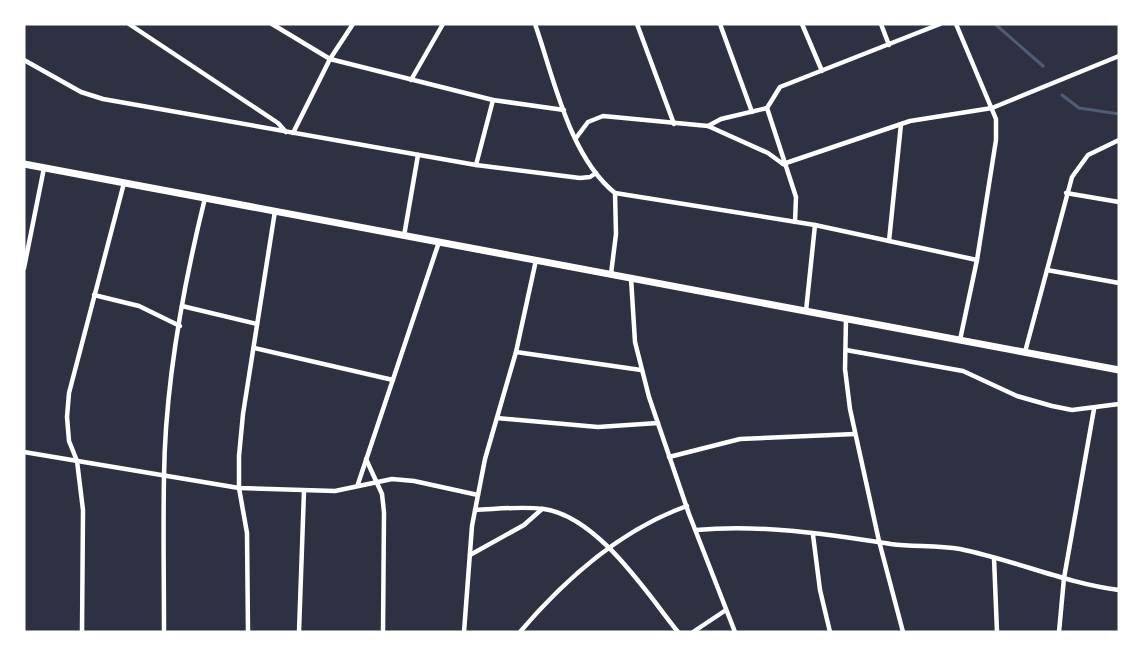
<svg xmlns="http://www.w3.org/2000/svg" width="1143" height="656" font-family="'Varela Round',sans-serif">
  <rect width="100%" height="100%" fill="#2d3142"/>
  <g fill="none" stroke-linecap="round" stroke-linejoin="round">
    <g stroke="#4f5d75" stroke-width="3">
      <path d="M 995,24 L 1043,66"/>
      <path d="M 1062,95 L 1079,108 L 1119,114"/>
    </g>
    <g stroke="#fff" stroke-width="4.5">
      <path d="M 129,24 L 278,123 L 286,132"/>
      <path d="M 272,24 L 330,59 L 493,100 L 564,110"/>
      <path d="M 535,24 C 554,78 569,156 615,193 L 616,234 L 611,274"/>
      <path d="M 637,24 L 674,124"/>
      <path d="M 720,24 L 752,112"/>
      <path d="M 802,24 L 822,71"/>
      <path d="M 881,24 L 889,45"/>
      <path d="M 956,24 L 996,119 L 996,140 L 977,260 L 960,340"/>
      <path d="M 24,60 L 81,92 L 103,99 L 476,165 L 580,178 L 590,177 L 596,173"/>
      <path d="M 411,80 L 443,24"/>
      <path d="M 708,126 L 768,153 L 783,164"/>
      <path d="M 293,133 L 330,59 L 353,24"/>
      <path d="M 576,138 L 588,122 L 603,116 L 708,126 L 721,119 L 767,108"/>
      <path d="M 783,164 L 910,121 L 992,108 L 1119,56"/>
      <path d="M 476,165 L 493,100"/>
      <path d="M 615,193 L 815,225 L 977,260"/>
      <path d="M 1066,193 L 1119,202"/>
      <path d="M 795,222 L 796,197 L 767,108 L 780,87 L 940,24"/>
      <path d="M 404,236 L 418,155"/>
      <path d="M 889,241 L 901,124"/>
      <path d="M 24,268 L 44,168"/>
      <path d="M 1047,270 L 1119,283"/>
      <path d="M 631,278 L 635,342 L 649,397 L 689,514 L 735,632"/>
      <path d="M 94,295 L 139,306 L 180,326"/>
      <path d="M 182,306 L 257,324"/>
      <path d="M 806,311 L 815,225"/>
      <path d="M 846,318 L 845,369 L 850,409 L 879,541 L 903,632"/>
      <path d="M 254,348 L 393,380"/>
      <path d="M 846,350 L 963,371 L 1017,396 L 1052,406 L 1072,410 L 1119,404"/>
      <path d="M 516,352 L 641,370"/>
      <path d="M 1025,352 L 1072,177 L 1088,155 L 1119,140"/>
      <path d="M 497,418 L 598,427 L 658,423"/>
      <path d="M 24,452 L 239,488 L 335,491 L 392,479 L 414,481 L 478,495"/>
      <path d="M 669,457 L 740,439 L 855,434"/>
      <path d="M 366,459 L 382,494 L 384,512 L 383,632"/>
      <path d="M 358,484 L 439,242"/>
      <path d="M 475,510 C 498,509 522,506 544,509 C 598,517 646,592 678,632"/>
      <path d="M 696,530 C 761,524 827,534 891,544 C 914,547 937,545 960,549 C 1014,560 1065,583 1119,590"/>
      <path d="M 813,535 L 820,590 L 830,632"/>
      <path d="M 470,555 L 524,525 L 542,509"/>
      <path d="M 994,558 L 997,632"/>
      <path d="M 82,632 L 83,510 L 77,461 L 69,441 L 67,417 L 69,393 L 124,183"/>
      <path d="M 164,632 C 164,580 163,529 164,477 C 165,385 183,287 205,198"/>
      <path d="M 248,632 L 247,533 L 239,488 L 239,456 L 243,414 L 275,211"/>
      <path d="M 299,632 L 304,491"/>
      <path d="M 464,632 L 472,526 L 478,495 L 485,459 L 516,352 L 536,260"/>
      <path d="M 520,632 C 566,578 620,530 687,506"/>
      <path d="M 693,632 L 726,610"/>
      <path d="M 1059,632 L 1064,578 L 1094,409"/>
    </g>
    <path stroke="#fff" stroke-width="7" d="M 24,164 L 1119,370"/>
  </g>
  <rect width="1143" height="656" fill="none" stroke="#ffffff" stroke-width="51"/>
</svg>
